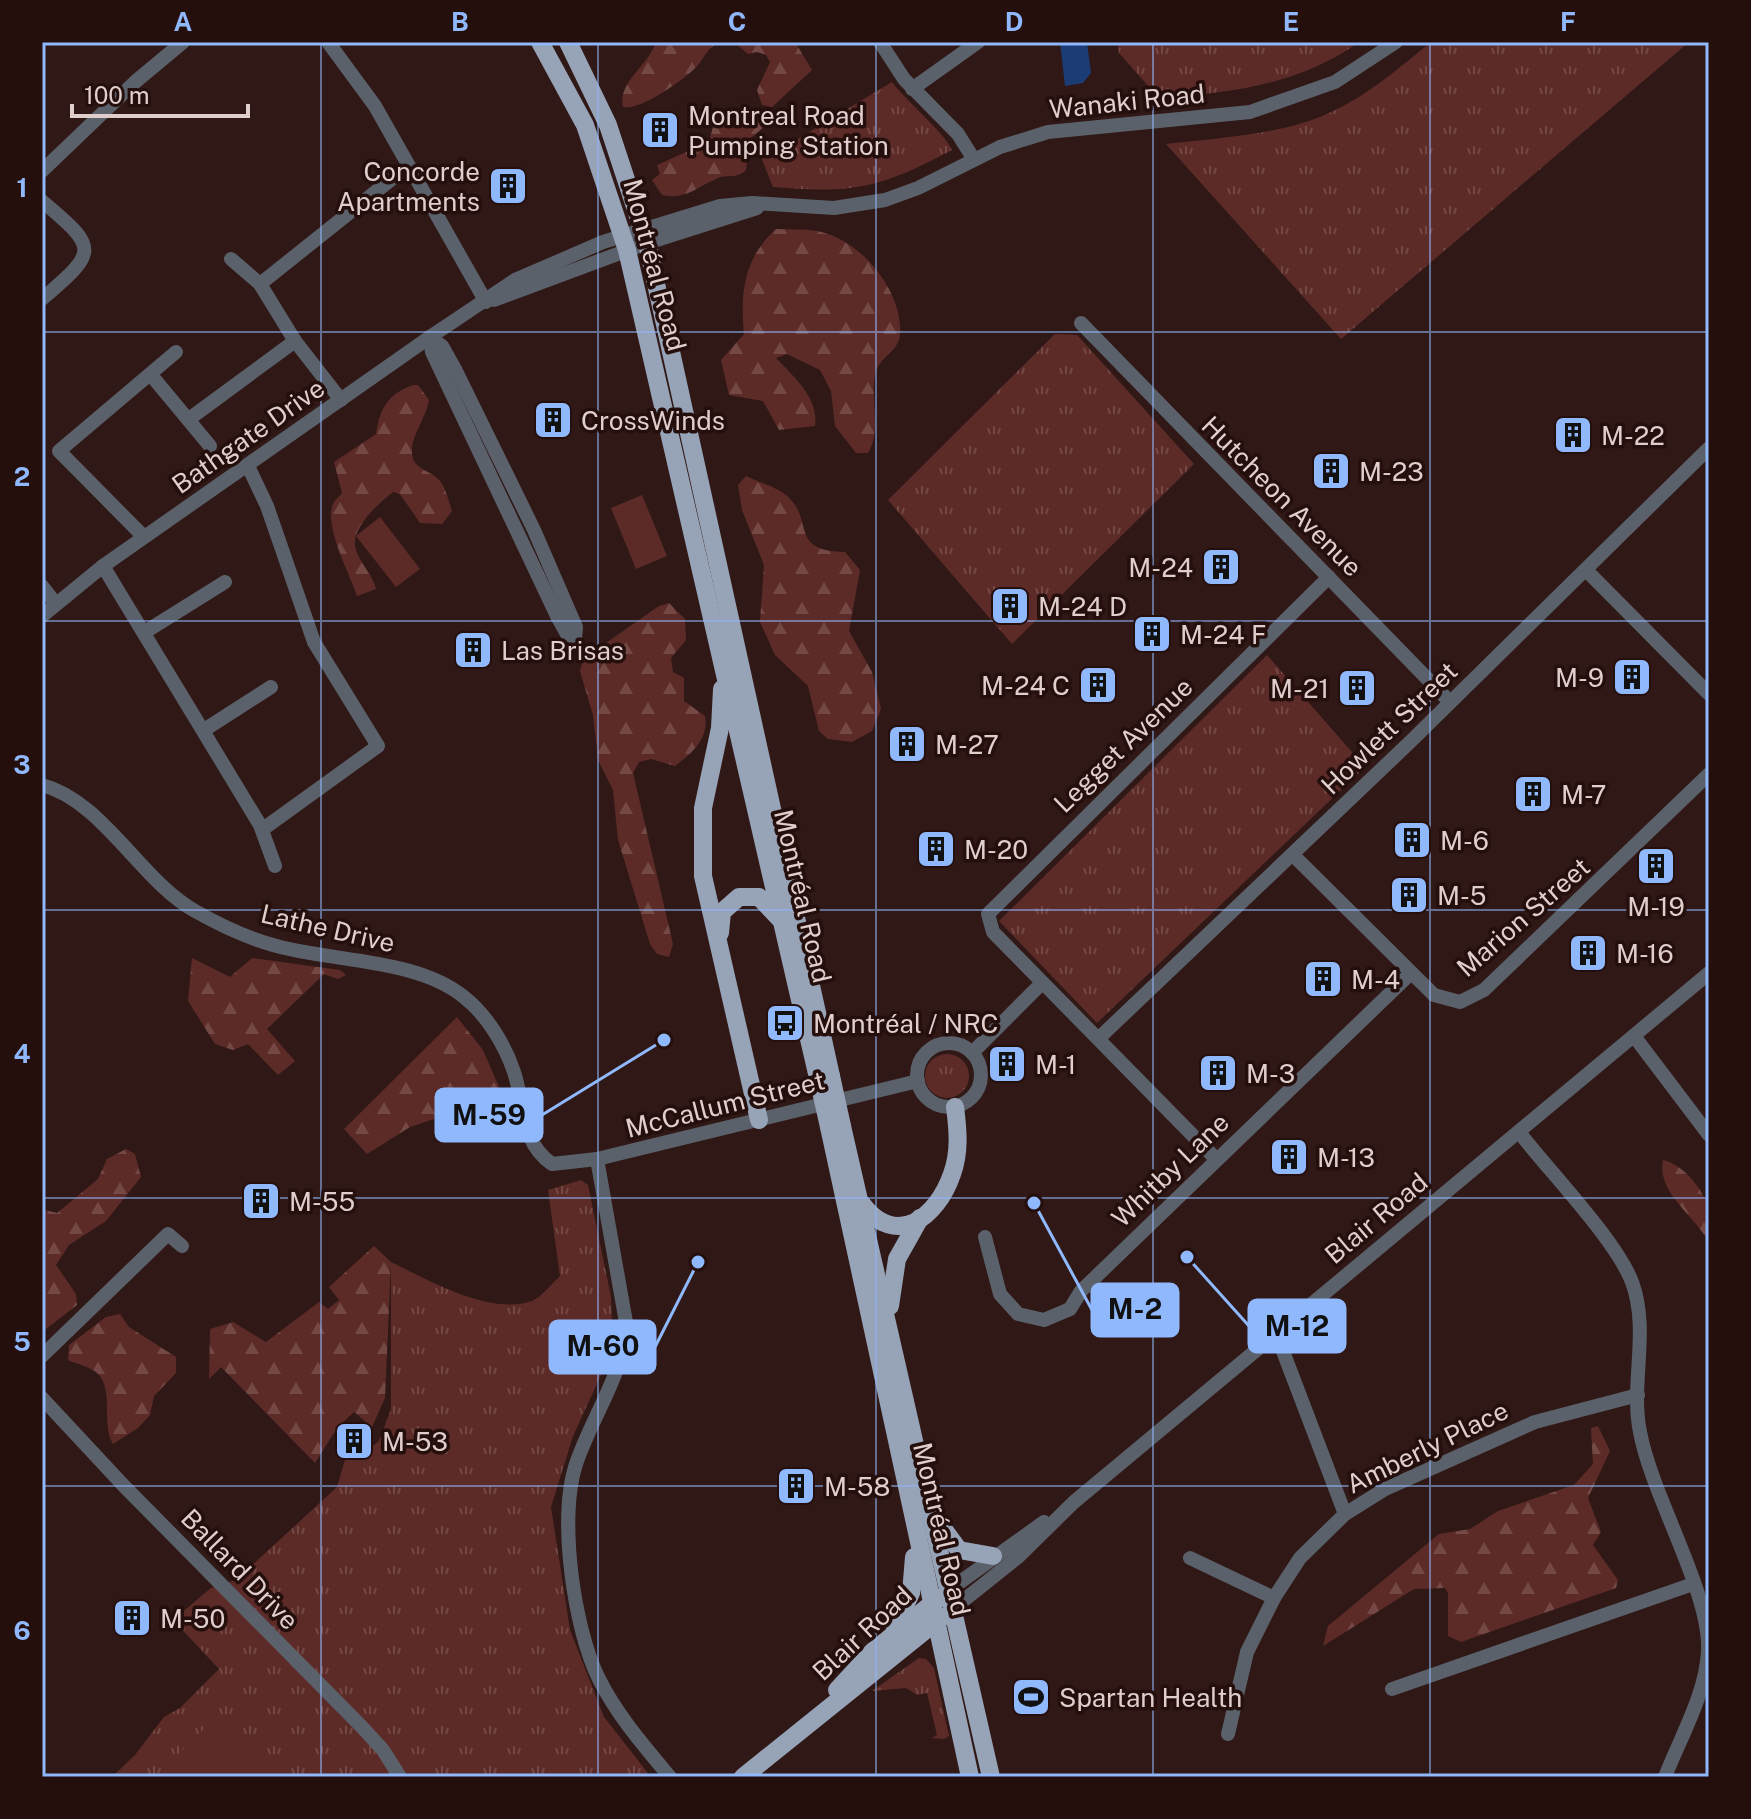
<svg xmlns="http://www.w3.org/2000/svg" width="1751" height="1819" font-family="'Public Sans',sans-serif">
  <defs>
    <pattern id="grass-tufts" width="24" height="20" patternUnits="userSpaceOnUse" patternTransform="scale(2)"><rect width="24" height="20" fill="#5d2b27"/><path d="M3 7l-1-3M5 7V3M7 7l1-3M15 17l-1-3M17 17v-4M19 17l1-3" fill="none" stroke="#744945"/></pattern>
    <pattern id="forest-firs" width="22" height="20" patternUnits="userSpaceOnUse" patternTransform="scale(2)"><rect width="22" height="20" fill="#5d2b27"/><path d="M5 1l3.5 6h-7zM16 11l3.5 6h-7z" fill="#744945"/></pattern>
  </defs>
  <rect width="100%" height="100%" fill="#2f1816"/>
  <g fill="url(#grass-tufts)">
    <path d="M 1117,42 L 1359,42 C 1299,85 1230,93 1159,98 L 1119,53 Z"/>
    <path d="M 1431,42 L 1689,42 L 1341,339 L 1166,144 C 1217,138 1282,135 1329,113 C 1367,96 1399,68 1431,42 Z"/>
    <path d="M 892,82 C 906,101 945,133 952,150 C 880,188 854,194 773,187 L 761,157 L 783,148 Z"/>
    <path d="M 1055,334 L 1077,335 L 1194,464 L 1012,644 L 888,500 Z"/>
    <path d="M 1267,655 L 1365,767 L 1097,1023 L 999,921 Z"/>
    <circle cx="947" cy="1076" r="22"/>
    <path d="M 581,1180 L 588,1185 L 611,1297 L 613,1349 L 573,1436 L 551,1507 L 570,1630 L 604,1717 L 651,1777 L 112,1777 L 135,1755 L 164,1717 L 180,1708 L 219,1669 L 173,1620 L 211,1588 L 236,1580 L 337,1487 L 345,1460 L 356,1460 L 379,1441 L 391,1409 L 391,1262 C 428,1280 490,1316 532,1301 C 542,1297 552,1283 560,1276 L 548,1190 Z"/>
    <path d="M 919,1658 L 926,1659 L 934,1668 L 949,1736 L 944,1739 L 932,1738 L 937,1735 L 927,1693 L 917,1695 L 906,1688 L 872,1691 Z"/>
  </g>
  <g fill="url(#forest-firs)">
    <path d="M 656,42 L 721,42 C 709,46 706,54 699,64 C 687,78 641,111 623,107 C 617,82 650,64 656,42 Z"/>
    <path d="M 734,42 L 795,42 L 812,70 L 772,107 L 762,105 L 757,90 L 770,62 L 766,55 L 757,52 L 748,54 Z"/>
    <path d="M 723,113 L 753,114 L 767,124 L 749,140 L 746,170 C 736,180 727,173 716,179 C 695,188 686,200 662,195 L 652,180 L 660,174 L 657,165 L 709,142 L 716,115 Z"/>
    <path d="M 776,229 C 791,230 811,228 825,233 C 865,245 903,293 900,335 C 898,353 878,357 875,375 C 870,401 882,430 868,453 L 856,453 L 835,426 L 831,391 L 820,370 L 787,354 L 776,358 C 794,377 819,398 815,426 L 779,430 L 763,401 L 729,395 L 721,360 L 744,334 C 740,292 744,258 776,229 Z"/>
    <path d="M 413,385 L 418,385 L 429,400 C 426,417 412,436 412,449 C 411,471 429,468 440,481 C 446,488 449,503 452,511 L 442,524 L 420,523 L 400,494 L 393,492 C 379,503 348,530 356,550 C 361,565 372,573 376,589 L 357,596 C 350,574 322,524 334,502 C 336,499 340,496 342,493 L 334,462 L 376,434 C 380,408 388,394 413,385 Z"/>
    <path d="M 746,476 C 758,482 777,487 787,496 C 815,520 788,551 845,552 L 860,570 L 849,631 L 872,672 L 881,709 L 872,731 L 852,742 L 828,739 L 819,731 L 808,686 L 775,655 L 760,622 L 764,565 L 742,510 L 738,485 Z"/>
    <path d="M 669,603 L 685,619 L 686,640 L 671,658 L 673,672 L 684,678 L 684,701 L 705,716 C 709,739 692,753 675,766 L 651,759 L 639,762 L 633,773 L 673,944 L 669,957 L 657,954 L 650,944 L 618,840 L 613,790 L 598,760 L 593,715 L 580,671 L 583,659 L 659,606 Z"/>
    <path d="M 192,958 L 230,977 L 252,958 L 340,970 L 346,975 L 338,979 L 324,974 L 267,1029 L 295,1061 L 278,1075 L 248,1044 L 233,1050 L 215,1044 L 188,1001 Z"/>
    <path d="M 457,1017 L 483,1050 L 503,1096 L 410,1127 L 367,1154 L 344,1129 Z"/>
    <path d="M 126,1149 L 135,1154 L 141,1177 L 106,1221 L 69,1245 L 56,1265 L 76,1294 L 77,1305 L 42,1332 L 42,1209 L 57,1213 L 98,1179 L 107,1159 Z"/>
    <path d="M 1663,1160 C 1683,1164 1704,1190 1709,1210 C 1711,1220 1709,1233 1709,1243 C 1696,1216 1656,1193 1663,1160 Z"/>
    <path d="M 374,1246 L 391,1262 L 385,1398 L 372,1427 L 354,1412 L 337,1428 L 315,1463 L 221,1367 L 209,1379 L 210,1329 L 233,1322 L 266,1342 L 319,1302 L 328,1309 L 339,1300 L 329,1287 Z"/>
    <path d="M 120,1314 L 129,1327 L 176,1357 L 176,1373 L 154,1396 L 150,1415 L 138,1428 L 113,1444 C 101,1424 114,1390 98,1374 C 92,1367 76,1364 68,1360 L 69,1345 L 106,1317 Z"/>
    <path d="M 1598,1426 L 1610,1451 L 1588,1498 L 1601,1532 L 1593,1545 L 1618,1580 L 1616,1588 L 1461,1642 L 1448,1636 L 1448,1593 L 1445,1588 L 1414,1589 L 1323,1646 L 1328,1626 L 1439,1534 L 1470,1529 L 1498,1511 L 1574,1485 L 1593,1464 L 1591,1428 Z"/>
  </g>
  <g fill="#5d2b27">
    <path d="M 642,495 L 667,556 L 636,569 L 611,508 Z"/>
    <path d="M 380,517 L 420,569 L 396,587 L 356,536 Z"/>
    <path d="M 213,1720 L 268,1777 L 155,1777 Z"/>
  </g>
  <path fill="#1c3c75" d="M 1060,42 L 1087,42 L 1091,73 L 1083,83 L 1065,86 Z"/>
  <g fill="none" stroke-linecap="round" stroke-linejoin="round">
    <g stroke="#5b616a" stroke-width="14">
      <path d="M 328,42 L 375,106 L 486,302"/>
      <path d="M 880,42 L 904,79 L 958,134 L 973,158"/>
      <path d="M 912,89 L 978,42"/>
      <path d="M 42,171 L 135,82 L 183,42"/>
      <path d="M 42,201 C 99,249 98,251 42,299"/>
      <path d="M 231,259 L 260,284 L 295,341 L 341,400"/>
      <path d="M 260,284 L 408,166"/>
      <path d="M 494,300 L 647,243 L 757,208"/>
      <path d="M 1081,323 L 1450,702"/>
      <path d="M 430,337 L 442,346 L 456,371 L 534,530 L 576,627 L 575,638"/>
      <path d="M 430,337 L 432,352 L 557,616 L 567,634 L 575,638"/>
      <path d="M 151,375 L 210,446"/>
      <path d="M 189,419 L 295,341"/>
      <path d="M 248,466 L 267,506 L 314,642 L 378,746 L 263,829"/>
      <path d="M 144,537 L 59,451 L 176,352"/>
      <path d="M 103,566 L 260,825 L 275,866"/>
      <path d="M 1586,570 L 1709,694"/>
      <path d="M 42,586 L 56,604"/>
      <path d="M 42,616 L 103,566 L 430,337 L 515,280 L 603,242 L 720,206 L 752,203 L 834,208 L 885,200 L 918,188 L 1000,147 L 1048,132 L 1250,112 L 1335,82 L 1396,42"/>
      <path d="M 145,632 L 225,582"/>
      <path d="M 204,730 L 271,687"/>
      <path d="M 42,785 C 103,801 140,880 195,911 C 218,924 248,938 273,945 C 331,962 417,958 464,997 C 487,1015 505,1045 514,1072 C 525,1105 520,1142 552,1164 L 597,1159 L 918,1081"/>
      <path d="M 1293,855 L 1434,995 L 1460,1002 L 1484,990 L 1709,774"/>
      <path d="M 1634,1036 L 1709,1135"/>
      <path d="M 1099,1038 L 1410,742 L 1709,448"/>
      <circle cx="949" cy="1075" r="32"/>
      <path d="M 972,1053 L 1042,983"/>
      <path d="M 1519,1132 C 1549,1171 1616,1240 1632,1282 C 1650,1331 1630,1383 1640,1432 C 1652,1497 1711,1593 1708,1651 C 1706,1694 1680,1738 1665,1777"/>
      <path d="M 597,1159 L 627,1328 C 622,1376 591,1419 576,1464 C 558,1518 574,1629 599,1679 C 617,1715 644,1746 670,1777"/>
      <path d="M 1216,1159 L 993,932 L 988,914 L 1329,577"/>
      <path d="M 985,1237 L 1000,1294 L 1018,1314 L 1044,1320 L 1070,1309 L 1081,1291 L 1410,974"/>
      <path d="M 1273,1338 L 1281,1346 L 1345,1514"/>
      <path d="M 42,1356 L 168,1234 L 182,1246"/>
      <path d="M 42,1398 L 124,1486 L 361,1726 L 383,1750 L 400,1777"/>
      <path d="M 1190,1558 L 1274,1598"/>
      <path d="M 949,1590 L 1044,1522"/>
      <path d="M 954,1608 L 1018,1557 L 1074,1502 L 1709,973"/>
      <path d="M 1392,1689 L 1693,1584"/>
      <path d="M 1228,1734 L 1247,1652 L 1274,1598 L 1300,1558 L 1345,1514 L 1385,1489 L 1535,1422 L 1638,1395"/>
    </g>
    <g stroke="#97a3b7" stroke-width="18">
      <path d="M 540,42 L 585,125 L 627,250 L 818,1078"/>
      <path d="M 568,42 L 608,125 L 647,243 L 831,1076"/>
      <path d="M 722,689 L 720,728 L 703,808 L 703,876 L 759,1120"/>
      <path d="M 720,933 L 722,912 L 739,897 L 759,897 L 779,918"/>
      <path d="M 842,1126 L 991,1777"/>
      <path d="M 829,1127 L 970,1777"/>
      <path d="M 862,1204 C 896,1249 937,1218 952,1174 C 960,1152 958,1130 955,1107"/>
      <path d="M 890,1306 L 897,1259 L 920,1218"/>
      <path d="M 939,1523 L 959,1550 L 993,1556"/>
      <path d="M 895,1627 L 911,1593 L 914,1557"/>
      <path d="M 837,1690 L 872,1652 L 939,1598"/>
      <path d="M 743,1777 L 942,1617"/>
    </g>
    <g stroke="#97a3b7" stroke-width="18">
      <path d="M 831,1076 L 842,1126"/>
      <path d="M 818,1078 L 829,1127"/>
    </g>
  </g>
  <path fill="none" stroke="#90b8fd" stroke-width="2" stroke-opacity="0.55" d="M 321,42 L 321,1777M 598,42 L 598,1777M 876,42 L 876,1777M 1153,42 L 1153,1777M 1430,42 L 1430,1777M 42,332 L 1709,332M 42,621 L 1709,621M 42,910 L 1709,910M 42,1198 L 1709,1198M 42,1486 L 1709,1486"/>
  <defs>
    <g id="building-square" transform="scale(2)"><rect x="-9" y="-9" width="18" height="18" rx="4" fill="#90b8fd" stroke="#250f0d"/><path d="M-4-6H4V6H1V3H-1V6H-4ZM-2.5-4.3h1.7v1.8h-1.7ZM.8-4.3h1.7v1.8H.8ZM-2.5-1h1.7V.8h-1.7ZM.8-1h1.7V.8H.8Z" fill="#111"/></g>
    <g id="bus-square" transform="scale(2)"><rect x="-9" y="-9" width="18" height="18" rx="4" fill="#90b8fd" stroke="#250f0d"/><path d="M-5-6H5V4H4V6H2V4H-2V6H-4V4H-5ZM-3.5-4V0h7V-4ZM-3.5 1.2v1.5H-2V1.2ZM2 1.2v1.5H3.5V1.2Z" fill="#111"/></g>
    <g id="stadium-square" transform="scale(2)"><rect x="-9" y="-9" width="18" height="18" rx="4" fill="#90b8fd" stroke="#250f0d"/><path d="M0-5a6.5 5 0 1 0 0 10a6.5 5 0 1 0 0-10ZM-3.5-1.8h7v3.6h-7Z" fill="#111"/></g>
  </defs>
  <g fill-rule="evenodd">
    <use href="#building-square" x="660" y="130"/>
    <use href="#building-square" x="508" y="186"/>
    <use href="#building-square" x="553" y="420"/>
    <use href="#building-square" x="1573" y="435"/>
    <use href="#building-square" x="1331" y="471"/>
    <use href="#building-square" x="1221" y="567"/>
    <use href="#building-square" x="1010" y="606"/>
    <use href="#building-square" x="1152" y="634"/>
    <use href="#building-square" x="473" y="650"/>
    <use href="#building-square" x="1632" y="677"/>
    <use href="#building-square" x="1098" y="685"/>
    <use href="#building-square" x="1357" y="688"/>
    <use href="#building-square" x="907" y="744"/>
    <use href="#building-square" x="1533" y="794"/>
    <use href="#building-square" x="1412" y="840"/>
    <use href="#building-square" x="936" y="849"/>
    <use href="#building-square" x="1656" y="866"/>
    <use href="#building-square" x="1409" y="895"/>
    <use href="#building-square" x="1588" y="953"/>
    <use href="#building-square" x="1323" y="979"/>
    <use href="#bus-square" x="785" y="1023"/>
    <use href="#building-square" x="1007" y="1064"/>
    <use href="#building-square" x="1218" y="1073"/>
    <use href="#building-square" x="1289" y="1157"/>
    <use href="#building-square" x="261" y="1201"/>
    <use href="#building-square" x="354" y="1441"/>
    <use href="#building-square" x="796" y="1486"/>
    <use href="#building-square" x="132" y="1618"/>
    <use href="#stadium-square" x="1031" y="1697"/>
  </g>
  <g text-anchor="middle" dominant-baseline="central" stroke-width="7" stroke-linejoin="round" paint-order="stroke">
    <g font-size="26" fill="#dfcecc" stroke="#250f0d">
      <text transform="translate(1127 101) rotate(-6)">Wanaki Road</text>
      <text transform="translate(655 265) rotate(75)">Montréal Road</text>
      <text transform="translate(248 436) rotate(-35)">Bathgate Drive</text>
      <text transform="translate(1282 496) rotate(45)">Hutcheon Avenue</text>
      <text transform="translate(1389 728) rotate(-44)">Howlett Street</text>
      <text transform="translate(1123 745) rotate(-44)">Legget Avenue</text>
      <text transform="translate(803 896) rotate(77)">Montréal Road</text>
      <text transform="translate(1523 917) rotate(-41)">Marion Street</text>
      <text transform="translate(328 928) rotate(13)">Lathe Drive</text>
      <text transform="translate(725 1104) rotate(-14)">McCallum Street</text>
      <text transform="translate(1170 1170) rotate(-44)">Whitby Lane</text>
      <text transform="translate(1376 1218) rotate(-40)">Blair Road</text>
      <text transform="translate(1427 1447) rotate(-26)">Amberly Place</text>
      <text transform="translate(942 1529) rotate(77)">Montréal Road</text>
      <text transform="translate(240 1569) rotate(46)">Ballard Drive</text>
      <text transform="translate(862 1633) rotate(-43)">Blair Road</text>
    </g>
    <g font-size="26" fill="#dfcecc" stroke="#250f0d" text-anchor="start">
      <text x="688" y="115">Montreal Road<tspan x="688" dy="30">Pumping Station</tspan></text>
      <text x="480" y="171" text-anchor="end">Concorde<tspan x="480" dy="30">Apartments</tspan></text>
      <text x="581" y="420">CrossWinds</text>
      <text x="1601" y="435">M-22</text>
      <text x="1359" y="471">M-23</text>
      <text x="1193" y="567" text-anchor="end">M-24</text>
      <text x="1038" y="606">M-24 D</text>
      <text x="1180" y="634">M-24 F</text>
      <text x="501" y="650">Las Brisas</text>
      <text x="1604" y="677" text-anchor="end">M-9</text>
      <text x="1070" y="685" text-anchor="end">M-24 C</text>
      <text x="1329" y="688" text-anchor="end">M-21</text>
      <text x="935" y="744">M-27</text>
      <text x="1561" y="794">M-7</text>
      <text x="1440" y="840">M-6</text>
      <text x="964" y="849">M-20</text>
      <text x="1437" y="895">M-5</text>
      <text x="1656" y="906" text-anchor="middle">M-19</text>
      <text x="1616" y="953">M-16</text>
      <text x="1351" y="979">M-4</text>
      <text x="813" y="1023">Montréal / NRC</text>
      <text x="1035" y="1064">M-1</text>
      <text x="1246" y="1073">M-3</text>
      <text x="1317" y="1157">M-13</text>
      <text x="289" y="1201">M-55</text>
      <text x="382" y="1441">M-53</text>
      <text x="824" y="1486">M-58</text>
      <text x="160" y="1618">M-50</text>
      <text x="1059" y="1697">Spartan Health</text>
    </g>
  </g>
  <path fill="none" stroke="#90b8fd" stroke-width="3" d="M664 1040L542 1115M1034 1203L1092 1310M1187 1257L1249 1326M698 1262L655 1347"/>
  <g fill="#90b8fd" stroke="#250f0d" stroke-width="3">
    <circle cx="664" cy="1040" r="8"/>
    <circle cx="1034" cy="1203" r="8"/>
    <circle cx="1187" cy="1257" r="8"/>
    <circle cx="698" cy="1262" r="8"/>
  </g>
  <g fill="#90b8fd" stroke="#90b8fd" stroke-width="3">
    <rect x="436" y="1089" width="106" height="52" rx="8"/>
    <rect x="1092" y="1284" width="86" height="52" rx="8"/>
    <rect x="1249" y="1300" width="96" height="52" rx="8"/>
    <rect x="550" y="1321" width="105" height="52" rx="8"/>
  </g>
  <g font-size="28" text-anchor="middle" font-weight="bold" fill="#111">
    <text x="489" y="1125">M-59</text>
    <text x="1135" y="1319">M-2</text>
    <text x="1297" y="1336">M-12</text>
    <text x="603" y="1356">M-60</text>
  </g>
  <rect width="1751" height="1819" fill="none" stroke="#250f0d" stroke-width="88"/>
  <path d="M72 104v12h176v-12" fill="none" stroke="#dfcecc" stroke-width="4"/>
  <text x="84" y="104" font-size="24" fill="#dfcecc" stroke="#250f0d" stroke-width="6" paint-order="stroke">100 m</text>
  <rect x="44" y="44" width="1663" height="1731" fill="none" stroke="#90b8fd" stroke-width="3"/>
  <g font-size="26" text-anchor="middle" font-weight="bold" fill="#90b8fd">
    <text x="183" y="31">A</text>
    <text x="460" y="31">B</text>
    <text x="737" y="31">C</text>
    <text x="1014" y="31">D</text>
    <text x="1291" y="31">E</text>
    <text x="1568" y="31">F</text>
    <text x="22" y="197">1</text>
    <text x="22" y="486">2</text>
    <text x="22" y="774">3</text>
    <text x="22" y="1063">4</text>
    <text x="22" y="1351">5</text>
    <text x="22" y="1640">6</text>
  </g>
</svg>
